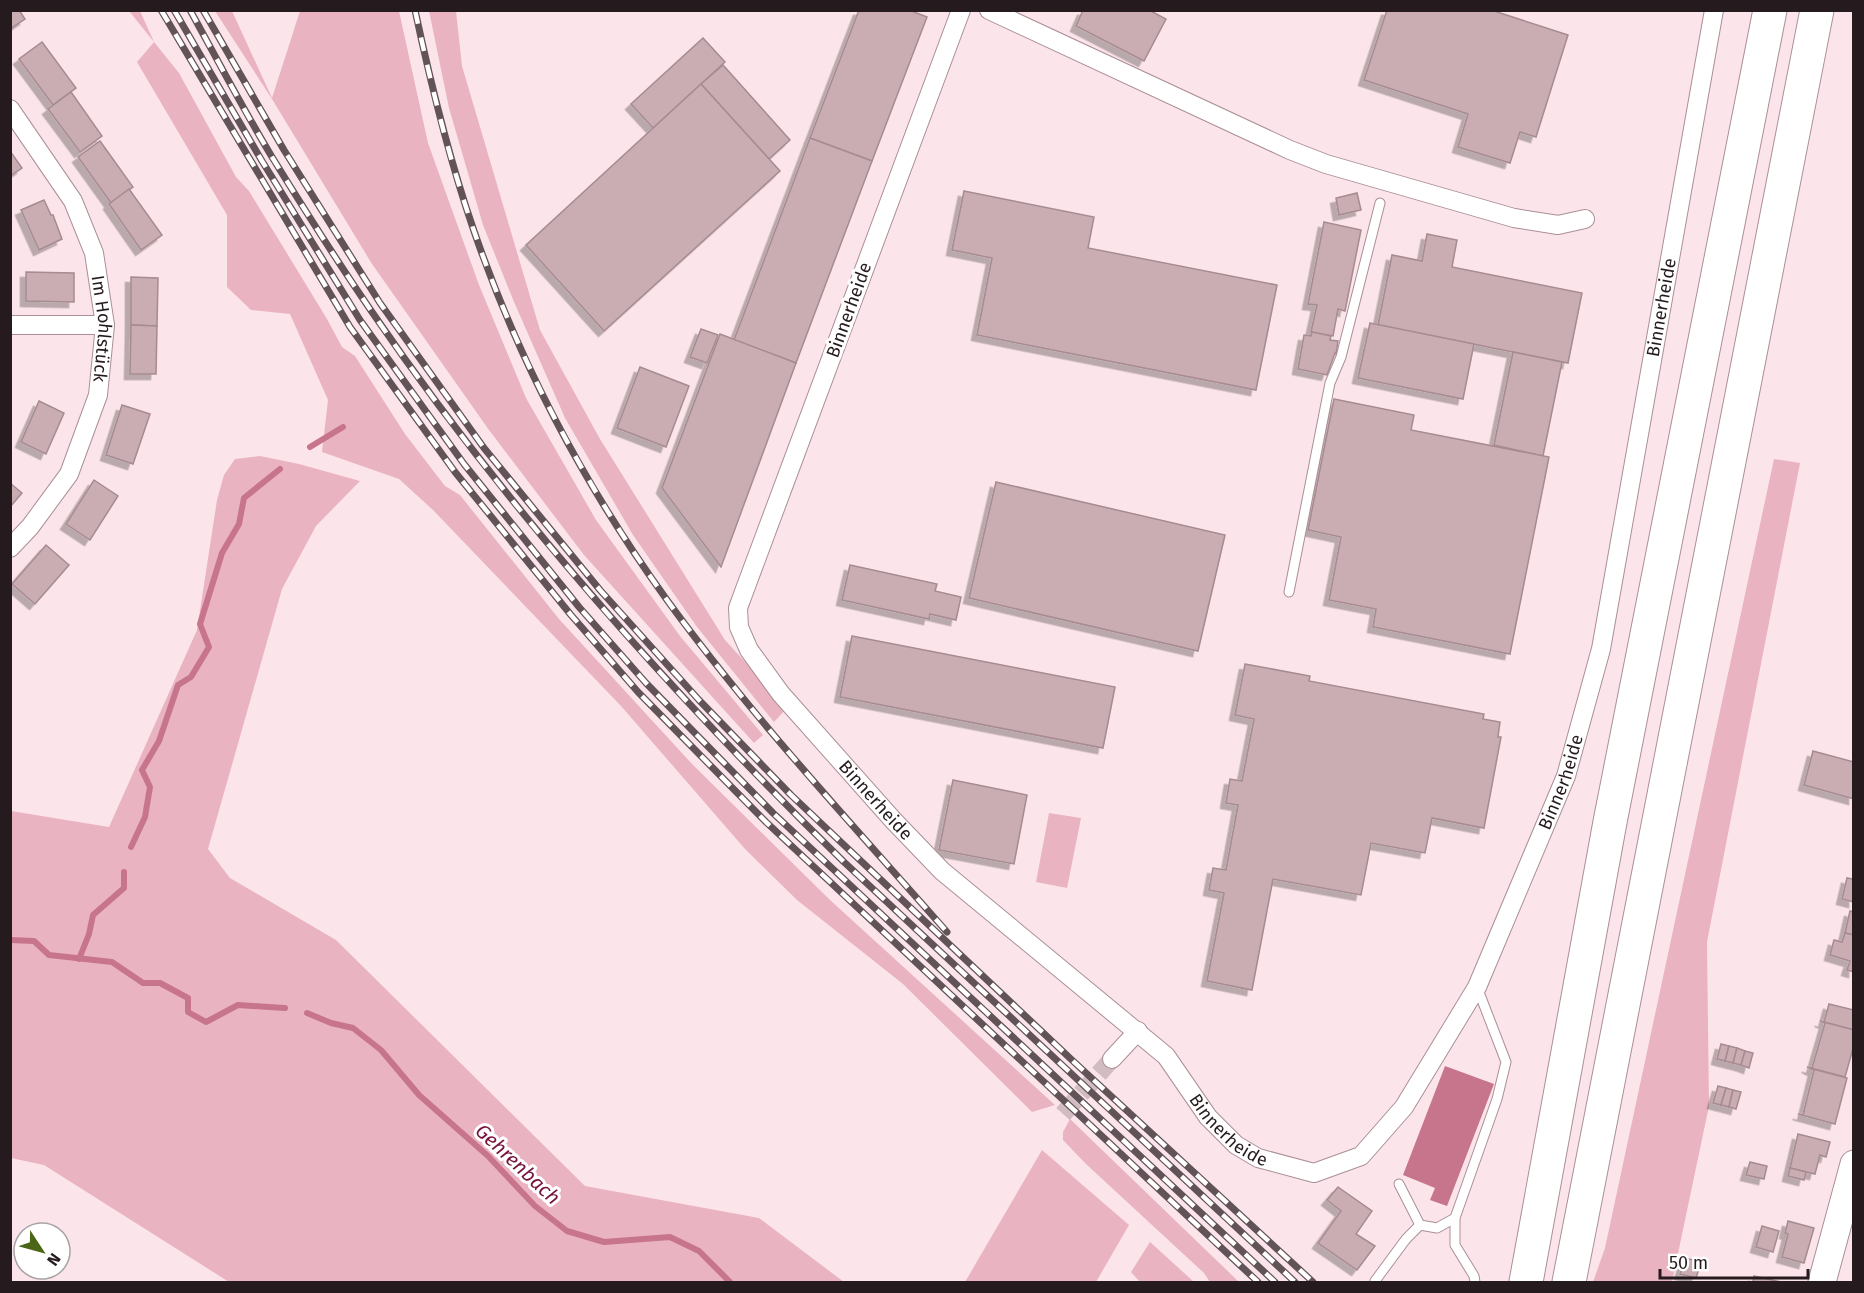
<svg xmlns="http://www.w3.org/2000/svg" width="1864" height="1293" font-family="'Fira Sans',sans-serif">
  <defs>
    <filter id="shadow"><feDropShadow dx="-5.5" dy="5.5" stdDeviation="0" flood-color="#0004"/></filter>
  </defs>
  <rect width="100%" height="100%" fill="#fce5ea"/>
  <g fill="#eab3c1">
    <path d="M 129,11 L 140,11 L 154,42 L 179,73 L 236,177 L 249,191 L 327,319 L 342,347 L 355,356 L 405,434 L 445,486 L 460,495 L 559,619 L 692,764 L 830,900 L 1055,1105 L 1032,1112 L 903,984 L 797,900 L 745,849 L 621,706 L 433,510 L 399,479 L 322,452 L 328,400 L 290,314 L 251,310 L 227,287 L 227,215 L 137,62 L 154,42 Z"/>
    <path d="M 215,11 L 232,11 L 272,98 L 300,11 L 399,11 L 428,143 L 479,285 L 526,398 L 596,520 L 680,636 L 763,735 L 754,743 L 584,555 L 489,430 L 372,264 L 272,99 Z"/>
    <path d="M 429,11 L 456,11 L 462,66 L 540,330 L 600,439 L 725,640 L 787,708 L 774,722 L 697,627 L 633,535 L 565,418 L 514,302 L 483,225 L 449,108 Z"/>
    <path d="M 260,456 L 299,464 L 360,481 L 316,526 L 282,589 L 208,849 L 230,878 L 336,940 L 585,1186 L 759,1218 L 844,1282 L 229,1282 L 44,1165 L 11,1158 L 11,811 L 109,827 L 197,630 L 217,500 L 224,475 L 235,459 Z"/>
    <path d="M 1774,459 L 1800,463 L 1707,942 L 1709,1106 L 1672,1282 L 1593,1282 L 1605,1248 Z"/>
    <path d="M 1049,813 L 1081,818 L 1067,888 L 1036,882 Z"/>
    <path d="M 1070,1119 L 1239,1282 L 1210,1282 L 1204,1273 L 1086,1164 L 1063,1140 L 1063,1132 Z"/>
    <path d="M 1042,1150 L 1129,1225 L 1096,1282 L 965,1282 Z"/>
    <path d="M 1150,1242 L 1194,1282 L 1195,1282 L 1140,1282 L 1131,1272 Z"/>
  </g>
  <path fill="#c7758c" d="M 1445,1066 L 1494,1084 L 1447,1206 L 1430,1200 L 1435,1188 L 1403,1175 Z"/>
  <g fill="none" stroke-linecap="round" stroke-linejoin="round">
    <g stroke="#c7758c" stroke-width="6">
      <path d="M 310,447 L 343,427"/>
      <path d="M 131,847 L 145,817 L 150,787 L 142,770 L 159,741 L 178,685 L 191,677 L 209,647 L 200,624 L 222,553 L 239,524 L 244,498 L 280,469"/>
      <path d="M 10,940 L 34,941 L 49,955 L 112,962 L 143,983 L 160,983 L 188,998 L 188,1012 L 206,1022 L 238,1005 L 285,1008"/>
      <path d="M 79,959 L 89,934 L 93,915 L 124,888 L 124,872"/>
      <path d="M 307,1013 L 331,1023 L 353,1028 L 381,1050 L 419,1095 L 488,1156 L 535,1206 L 567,1231 L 604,1242 L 670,1237 L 699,1251 L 730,1282"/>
    </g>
  </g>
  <g fill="#c9adb3" stroke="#a68b91" stroke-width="1.5" filter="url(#shadow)">
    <path d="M 10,10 L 19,10 L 25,19 L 10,29 Z"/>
    <path d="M 859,10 L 909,10 L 927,17 L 872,161 L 810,138 Z"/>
    <path d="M 1083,10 L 1149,10 L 1166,19 L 1144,61 L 1076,26 Z"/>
    <path d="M 1387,10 L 1491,10 L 1568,35 L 1536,137 L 1520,132 L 1510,163 L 1458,147 L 1468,114 L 1364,80 Z"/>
    <path d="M 703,38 L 725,62 L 653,128 L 631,104 Z"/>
    <path d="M 42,42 L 76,88 L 53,105 L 19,59 Z"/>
    <path d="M 723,65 L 790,140 L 769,159 L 701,84 Z"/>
    <path d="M 701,84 L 780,171 L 604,331 L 526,245 Z"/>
    <path d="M 71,92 L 102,136 L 80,152 L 48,109 Z"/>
    <path d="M 810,138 L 872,161 L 796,363 L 734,340 Z"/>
    <path d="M 100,141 L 133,187 L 111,203 L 78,157 Z"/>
    <path d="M 10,151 L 22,168 L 10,176 Z"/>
    <path d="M 129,189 L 162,235 L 141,250 L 109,204 Z"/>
    <path d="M 964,191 L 1094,217 L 1088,248 L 1277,285 L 1256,390 L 977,335 L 992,258 L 952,250 Z"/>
    <path d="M 1357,193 L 1361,210 L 1339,215 L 1336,198 Z"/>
    <path d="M 44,200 L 51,215 L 53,215 L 62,239 L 39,250 L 21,210 Z"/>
    <path d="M 1324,222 L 1361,230 L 1345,311 L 1338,309 L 1333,336 L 1311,332 L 1317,305 L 1308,304 Z"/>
    <path d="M 1427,234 L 1457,240 L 1452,267 L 1582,293 L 1568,363 L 1378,325 L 1392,255 L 1422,261 Z"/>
    <path d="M 26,272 L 74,273 L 74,302 L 26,301 Z"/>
    <path d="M 131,277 L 158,278 L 157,326 L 131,325 Z"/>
    <path d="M 1370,323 L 1474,344 L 1463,399 L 1358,378 Z"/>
    <path d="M 131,325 L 157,326 L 156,374 L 130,374 Z"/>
    <path d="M 701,329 L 718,335 L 707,363 L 690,357 Z"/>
    <path d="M 1312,332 L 1331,336 L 1330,340 L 1338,341 L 1336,354 L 1335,353 L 1327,375 L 1298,369 L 1304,335 L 1311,336 Z"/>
    <path d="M 720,334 L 796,363 L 721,567 L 662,488 Z"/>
    <path d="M 1513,352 L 1562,362 L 1543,456 L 1494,445 Z"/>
    <path d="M 640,367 L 689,386 L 666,447 L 617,428 Z"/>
    <path d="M 1334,399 L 1414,415 L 1411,430 L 1549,457 L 1510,654 L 1373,627 L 1376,609 L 1329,600 L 1341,537 L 1308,530 Z"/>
    <path d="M 39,401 L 64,413 L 46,454 L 21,442 Z"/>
    <path d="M 122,405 L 150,414 L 133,464 L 106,455 Z"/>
    <path d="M 94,480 L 118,496 L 90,540 L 66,524 Z"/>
    <path d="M 996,482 L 1225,535 L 1198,651 L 969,598 Z"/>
    <path d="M 10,483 L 22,493 L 10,507 Z"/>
    <path d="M 46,545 L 69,565 L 35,604 L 12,584 Z"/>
    <path d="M 850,565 L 937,584 L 935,591 L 961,597 L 956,620 L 930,614 L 929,619 L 842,600 Z"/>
    <path d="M 852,636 L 1115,687 L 1103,748 L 840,697 Z"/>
    <path d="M 1245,664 L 1310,676 L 1309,681 L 1484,714 L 1483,719 L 1500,722 L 1498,737 L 1501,737 L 1484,828 L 1432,818 L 1425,853 L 1371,843 L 1361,895 L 1273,879 L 1252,990 L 1207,981 L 1224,893 L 1209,890 L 1213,868 L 1226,870 L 1238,805 L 1226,803 L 1230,779 L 1242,781 L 1254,719 L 1235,715 Z"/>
    <path d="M 1813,751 L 1854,762 L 1854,799 L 1804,785 Z"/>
    <path d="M 953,780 L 1027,795 L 1014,864 L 939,850 Z"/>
    <path d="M 1854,875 L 1854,902 L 1842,899 L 1847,878 L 1852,879 Z"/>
    <path d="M 1850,911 L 1854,912 L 1854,935 L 1845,933 Z"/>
    <path d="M 1845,933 L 1854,935 L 1854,972 L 1847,970 L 1850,961 L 1830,955 L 1834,940 L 1842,942 Z"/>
    <path d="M 1829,1004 L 1854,1010 L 1854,1030 L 1824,1022 Z"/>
    <path d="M 1820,1021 L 1854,1030 L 1854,1045 L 1845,1077 L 1807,1067 L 1812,1068 L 1825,1023 Z"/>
    <path d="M 1721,1044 L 1729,1046 L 1725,1061 L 1717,1059 Z"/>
    <path d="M 1729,1046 L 1737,1048 L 1733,1063 L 1725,1061 Z"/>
    <path d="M 1737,1048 L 1745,1051 L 1741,1065 L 1733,1063 Z"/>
    <path d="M 1745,1051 L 1753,1053 L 1749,1068 L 1741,1065 Z"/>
    <path d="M 1809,1068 L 1847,1078 L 1835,1124 L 1798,1114 L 1803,1115 L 1814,1070 Z"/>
    <path d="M 1718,1086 L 1726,1088 L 1721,1105 L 1713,1103 Z"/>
    <path d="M 1726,1088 L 1733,1090 L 1729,1107 L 1721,1105 Z"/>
    <path d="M 1733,1090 L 1741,1092 L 1736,1109 L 1729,1107 Z"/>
    <path d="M 1798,1134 L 1830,1142 L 1826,1157 L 1820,1155 L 1815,1174 L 1790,1168 Z"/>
    <path d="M 1750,1162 L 1767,1166 L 1764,1179 L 1746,1175 Z"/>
    <path d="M 1790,1168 L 1806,1172 L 1804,1180 L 1788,1176 Z"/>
    <path d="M 1338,1187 L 1372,1211 L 1356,1234 L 1375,1246 L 1357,1270 L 1318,1243 L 1341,1211 L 1327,1200 Z"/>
    <path d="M 1788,1221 L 1814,1228 L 1804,1263 L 1782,1257 L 1788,1234 L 1785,1233 Z"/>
    <path d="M 1762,1226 L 1779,1231 L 1773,1252 L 1756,1247 Z"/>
    <path d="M 1685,1258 L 1701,1262 L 1696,1278 L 1680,1274 Z"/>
    <path d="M 1754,1276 L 1781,1282 L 1753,1282 Z"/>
  </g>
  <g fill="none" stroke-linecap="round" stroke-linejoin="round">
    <path stroke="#d1bdc1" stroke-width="18" stroke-dasharray="18 9" stroke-linecap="butt" d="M 1063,1114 L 1112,1059"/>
    <g stroke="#aa8f96" stroke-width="11">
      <g id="lane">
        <path d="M 1289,592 L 1330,383 L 1341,357 L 1380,203"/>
        <path d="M 1399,1184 L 1420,1225 L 1437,1228 L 1455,1218"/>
        <path d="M 1375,1281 L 1406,1239 L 1420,1225"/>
        <path d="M 1475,1282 L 1474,1276 L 1455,1245 L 1455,1218 L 1497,1099 L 1506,1062 L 1477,987"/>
      </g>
    </g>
    <g stroke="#aa8f96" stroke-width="20">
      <g id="street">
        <path id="s1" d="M 961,10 L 745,589 L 738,608 L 739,627 L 749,650 L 781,694 L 893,820 L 942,871 L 1166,1056 L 1208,1117 L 1236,1145 L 1258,1158 L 1314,1173 L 1361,1156 L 1404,1107 L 1477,987 L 1566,776 L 1601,649 L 1714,10"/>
        <path d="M 989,10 L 1290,150 L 1326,164 L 1514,218 L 1558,225 L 1585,219"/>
        <path id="s2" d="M 10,109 L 73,201 L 94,253 L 105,325 L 98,395 L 69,474 L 30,527 L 10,548"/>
        <path d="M 10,325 L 105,325"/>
        <path d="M 1112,1059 L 1138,1031"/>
      </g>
    </g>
    <g stroke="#aa8f96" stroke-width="29">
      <path id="secondary" d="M 1822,1282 L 1854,1164"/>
    </g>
    <g stroke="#aa8f96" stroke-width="35">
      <g id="highway">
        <path d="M 1526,1282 L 1610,822 L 1770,10"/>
        <path d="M 1569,1282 L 1817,10"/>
      </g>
    </g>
    <use href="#lane" stroke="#fff" stroke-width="9"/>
    <use href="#street" stroke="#fff" stroke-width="18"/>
    <use href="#secondary" stroke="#fff" stroke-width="27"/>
    <use href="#highway" stroke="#fff" stroke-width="33"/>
    <g stroke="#615357" stroke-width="7">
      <g id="rail">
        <path d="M 161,10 L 350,327 L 455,472 L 571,615 L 638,692 L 766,822 L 1258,1282"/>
        <path d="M 174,10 L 262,161 L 360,320 L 464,464 L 579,607 L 646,683 L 773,813 L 1275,1282"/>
        <path d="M 190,10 C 217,59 243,109 272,157 C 304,209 337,261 372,312 C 509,512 671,693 844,862 L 1295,1282"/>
        <path d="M 203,10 L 284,150 L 380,303 L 484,448 L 600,590 L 699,700 L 791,795 L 1073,1061 L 1313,1282"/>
        <path d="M 415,10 C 431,85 449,159 474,231 C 519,362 586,488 667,600 C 752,717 852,824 947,932"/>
      </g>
    </g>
    <use href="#rail" stroke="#fff" stroke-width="4.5" stroke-dasharray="14" stroke-linecap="butt"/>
  </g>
  <g text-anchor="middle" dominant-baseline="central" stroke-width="6" stroke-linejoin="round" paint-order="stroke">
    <g font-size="18" fill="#251b1e" stroke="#fff">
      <text stroke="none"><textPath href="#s1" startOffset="2427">Binnerheide</textPath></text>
      <text transform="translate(849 310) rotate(-70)">Binnerheide</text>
      <text stroke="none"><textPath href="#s2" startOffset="244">Im Hohlstück</textPath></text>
      <text stroke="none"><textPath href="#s1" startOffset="1941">Binnerheide</textPath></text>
      <text stroke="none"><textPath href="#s1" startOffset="879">Binnerheide</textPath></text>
      <text stroke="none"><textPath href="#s1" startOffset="1365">Binnerheide</textPath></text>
    </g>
    <g font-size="20" font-style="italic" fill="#77123c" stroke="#fff">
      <text transform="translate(518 1164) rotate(43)">Gehrenbach</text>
    </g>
  </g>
  <rect width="1864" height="1293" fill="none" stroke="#251b1e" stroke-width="24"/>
  <g transform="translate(42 1251) rotate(126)"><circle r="28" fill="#ffffff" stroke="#a8a4a5" stroke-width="1.5"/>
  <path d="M0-4.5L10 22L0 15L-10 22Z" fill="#4c6617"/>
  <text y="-9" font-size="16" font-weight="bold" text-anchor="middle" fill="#251b1e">N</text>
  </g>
  <path d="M1660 1269v9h148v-9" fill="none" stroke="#251b1e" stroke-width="3"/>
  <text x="1669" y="1269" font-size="18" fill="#251b1e" stroke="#ffffff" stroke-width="4.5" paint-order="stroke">50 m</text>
</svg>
